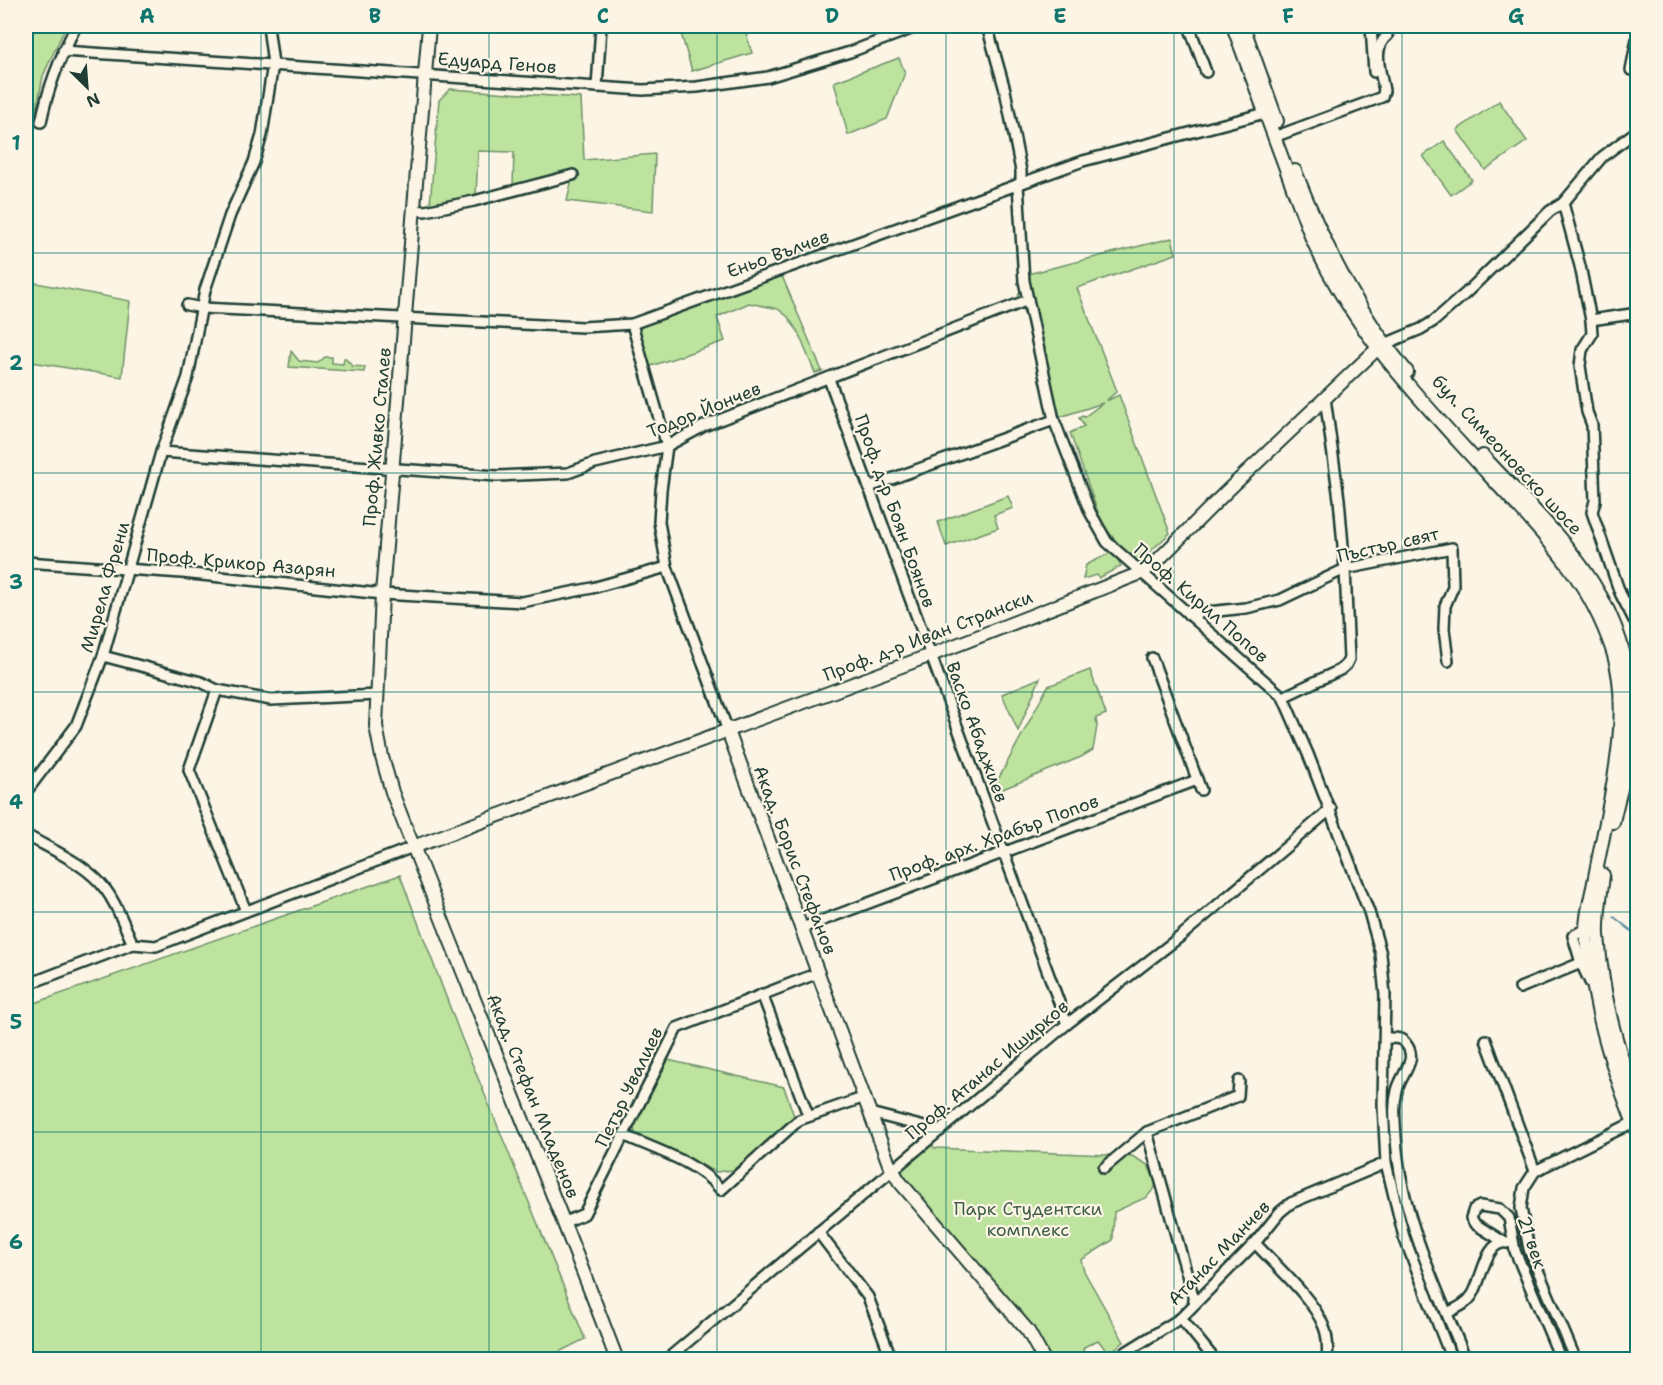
<svg xmlns="http://www.w3.org/2000/svg" width="1663" height="1385" font-family="'Shantell Sans',sans-serif">
  <rect width="100%" height="100%" fill="#fcf5e5"/>
  <filter id="ink" filterUnits="userSpaceOnUse"><feTurbulence type="fractalNoise" baseFrequency=".0167" numOctaves="2"/><feDisplacementMap in="SourceGraphic" scale="12" xChannelSelector="R" yChannelSelector="G"/><feConvolveMatrix kernelMatrix="1 2 1 2 8 2 1 2 1" color-interpolation-filters="sRGB"/></filter>
  <g filter="url(#ink)">
    <g fill="#bde39e" stroke="#6e9069" stroke-width="1.5">
      <path d="M 26,26 L 66,26 L 43,76 L 34,123 L 26,153 Z"/>
      <path d="M 695,26 L 701,26 L 703,29 L 706,27 L 706,26 L 744,26 L 752,53 L 692,71 L 680,30 Z"/>
      <path d="M 899,58 L 905,73 L 887,119 L 848,135 L 834,82 Z"/>
      <path d="M 450,89 L 581,98 L 584,160 L 655,154 L 653,211 L 567,201 L 573,175 L 566,174 L 513,186 L 514,152 L 478,151 L 476,197 L 430,204 L 439,100 Z"/>
      <path d="M 1499,101 L 1527,141 L 1485,170 L 1457,130 Z"/>
      <path d="M 1444,141 L 1472,180 L 1451,195 L 1423,156 Z"/>
      <path d="M 1172,238 L 1176,254 L 1077,288 L 1117,391 L 1106,401 L 1119,395 L 1170,533 L 1138,563 L 1121,547 L 1102,524 L 1070,433 L 1084,426 L 1079,418 L 1082,416 L 1084,417 L 1103,403 L 1060,417 L 1018,296 L 1028,274 Z"/>
      <path d="M 782,276 L 822,371 L 815,373 L 798,332 L 788,317 L 778,309 L 749,303 L 717,317 L 725,341 L 648,367 L 637,328 Z"/>
      <path d="M 26,281 L 130,301 L 122,377 L 26,361 Z"/>
      <path d="M 291,351 L 299,361 L 318,363 L 325,357 L 332,357 L 332,363 L 343,364 L 344,358 L 346,358 L 347,361 L 351,363 L 351,366 L 365,367 L 364,372 L 289,367 Z"/>
      <path d="M 1008,496 L 1013,508 L 994,515 L 998,528 L 946,546 L 938,522 Z"/>
      <path d="M 1110,553 L 1117,558 L 1121,566 L 1099,578 L 1097,575 L 1083,579 L 1086,565 Z"/>
      <path d="M 1090,670 L 1106,714 L 1096,718 L 1097,726 L 1093,750 L 1081,757 L 993,793 L 992,791 L 1048,686 Z"/>
      <path d="M 1040,678 L 1018,731 L 1002,694 Z"/>
      <path d="M 400,875 L 462,1039 L 585,1339 L 543,1360 L 26,1359 L 26,1006 Z"/>
      <path d="M 668,1060 L 784,1087 L 795,1119 L 733,1170 L 716,1172 L 635,1133 L 634,1127 Z"/>
      <path d="M 927,1141 L 935,1148 L 1132,1156 L 1148,1165 L 1157,1185 L 1147,1197 L 1114,1212 L 1113,1240 L 1081,1260 L 1084,1271 L 1124,1342 L 1108,1353 L 1098,1340 L 1084,1347 L 1081,1359 L 1049,1359 L 903,1178 L 902,1168 Z"/>
    </g>
    <g fill="none" stroke-linecap="round" stroke-linejoin="round">
      <path stroke="#6090a2" stroke-width="2" d="M 1614,917 L 1638,936"/>
      <path stroke="#d0d0c2" stroke-width="9" stroke-dasharray="9 4.5" stroke-linecap="butt" d="M 1387,36 L 1411,26"/>
      <g stroke="#1f3d34" stroke-width="14">
        <g id="street">
          <path d="M 987,26 L 1005,90 L 1021,171 L 1021,183"/>
          <path d="M 1189,26 L 1206,72"/>
          <path d="M 1371,26 L 1374,72"/>
          <path d="M 63,51 L 643,90 L 697,87 L 768,77 L 850,52 L 919,26"/>
          <path d="M 1631,70 L 1638,34"/>
          <path d="M 597,87 L 601,26"/>
          <path d="M 41,122 C 48,87 60,57 76,26"/>
          <path d="M 1274,137 L 1382,97 L 1384,91 C 1382,76 1371,48 1387,36"/>
          <path d="M 1018,184 L 1024,281 L 1054,420 L 1090,512 L 1107,542 L 1283,697 L 1308,754 L 1369,912 L 1381,954 L 1385,995 L 1383,1105 L 1386,1163 L 1404,1237 L 1452,1360"/>
          <path d="M 1563,203 L 1580,266 L 1591,320 L 1592,334 L 1582,350 L 1580,366 L 1587,412 L 1592,425 L 1595,501 L 1592,512 L 1620,593 L 1638,628"/>
          <path d="M 414,210 L 425,211 L 474,201 L 573,175"/>
          <path d="M 187,305 L 202,308 L 583,327 L 632,324 L 1083,161 L 1265,113"/>
          <path d="M 1591,320 L 1638,313"/>
          <path d="M 632,324 L 667,446 L 661,490 L 659,522 L 667,567 L 728,731"/>
          <path d="M 1385,344 L 1421,329 L 1434,321 L 1466,293 L 1550,211 L 1563,203 L 1602,157 L 1638,130"/>
          <path d="M 829,379 L 1067,1024"/>
          <path d="M 161,452 L 497,476 L 568,473 L 595,463 L 667,446 L 704,426 L 1028,300"/>
          <path d="M 869,487 L 1054,420"/>
          <path d="M 26,562 L 182,573 L 382,594 L 522,602 L 592,588 L 667,567"/>
          <path d="M 1188,614 L 1246,608 L 1280,600 L 1345,569 L 1452,548 L 1453,587 L 1445,606 L 1444,629 L 1448,661"/>
          <path d="M 103,656 L 201,682 L 217,690 L 271,700 L 378,695"/>
          <path d="M 1152,658 L 1201,790"/>
          <path d="M 217,690 L 189,770 L 246,911"/>
          <path d="M 1283,697 L 1340,670 L 1346,665 L 1349,659 L 1345,569 L 1339,499 L 1325,398"/>
          <path d="M 26,792 L 76,726 L 103,656 L 161,452 L 188,377 L 205,290 L 230,215 L 254,162 L 262,135 L 273,64 L 268,26"/>
          <path d="M 26,835 C 52,850 87,864 106,890 C 118,906 124,926 133,944"/>
          <path d="M 802,928 L 1197,780"/>
          <path d="M 1590,932 L 1580,932 L 1573,936 L 1581,963 L 1590,982"/>
          <path d="M 26,985 L 133,944 L 156,946 L 413,847"/>
          <path d="M 1520,988 L 1581,963"/>
          <path d="M 762,994 L 808,1115"/>
          <path d="M 1386,1038 C 1395,1038 1401,1037 1406,1044 C 1419,1060 1400,1075 1397,1091 C 1393,1106 1395,1121 1396,1137 C 1400,1215 1437,1288 1466,1360"/>
          <path d="M 1486,1040 L 1535,1171"/>
          <path d="M 870,1113 L 940,1131"/>
          <path d="M 1147,1132 L 1195,1303"/>
          <path d="M 623,1135 C 656,1150 698,1162 721,1190 L 799,1120 L 865,1097"/>
          <path d="M 1104,1168 L 1147,1132 L 1238,1096 L 1239,1081"/>
          <path d="M 565,1222 L 584,1214 L 677,1028 L 818,973"/>
          <path d="M 818,1232 L 868,1297 L 892,1360"/>
          <path d="M 1504,1242 L 1475,1224 L 1471,1218 L 1474,1209 L 1480,1206 L 1500,1209 L 1509,1218 L 1515,1251 L 1561,1360"/>
          <path d="M 1255,1243 C 1276,1266 1313,1298 1324,1327 C 1328,1337 1328,1349 1327,1360"/>
          <path d="M 1447,1313 C 1457,1308 1467,1304 1473,1294 C 1482,1279 1486,1239 1507,1243"/>
          <path d="M 1181,1318 L 1215,1360"/>
          <path d="M 666,1360 L 1067,1024 L 1181,936 L 1331,809"/>
          <path d="M 1113,1360 L 1181,1318 L 1255,1243 L 1280,1212 L 1291,1203 L 1386,1163"/>
          <path d="M 1576,1360 L 1529,1249 L 1521,1208 L 1524,1188 L 1535,1171 L 1638,1120"/>
        </g>
      </g>
      <g stroke="#1f3d34" stroke-width="16">
        <g id="secondary">
          <path d="M 429,26 L 382,594 L 376,726 L 382,757 L 392,792 C 465,982 545,1169 617,1360"/>
          <path d="M 1233,26 L 1311,236 C 1353,332 1420,399 1489,475 C 1541,532 1588,575 1613,652 C 1634,717 1607,811 1595,877 C 1592,895 1585,915 1586,933 C 1586,944 1589,956 1591,968 C 1598,1025 1616,1080 1638,1133"/>
          <path d="M 1243,26 L 1277,121"/>
          <path d="M 1295,171 C 1323,243 1357,312 1407,372"/>
          <path d="M 1483,456 C 1554,533 1627,592 1631,705 C 1631,719 1632,733 1630,746 C 1627,772 1618,797 1613,822"/>
          <path d="M 728,731 L 889,1164 L 899,1181 L 1028,1331 L 1044,1360"/>
          <path d="M 413,847 L 931,655 L 1141,573 L 1155,563 L 1226,492 L 1377,349 L 1384,345"/>
          <path d="M 1603,875 C 1601,894 1597,915 1598,935 C 1602,997 1617,1048 1638,1106"/>
        </g>
      </g>
      <use href="#street" stroke="#fcf5e5" stroke-width="9"/>
      <use href="#secondary" stroke="#fcf5e5" stroke-width="12"/>
    </g>
  </g>
  <path fill="none" stroke="#0f766e" stroke-width="1.5" stroke-opacity="0.55" d="M 261,26 L 261,1360M 489,26 L 489,1360M 717,26 L 717,1360M 946,26 L 946,1360M 1174,26 L 1174,1360M 1402,26 L 1402,1360M 26,253 L 1638,253M 26,473 L 1638,473M 26,692 L 1638,692M 26,912 L 1638,912M 26,1132 L 1638,1132"/>
  <g text-anchor="middle" dominant-baseline="central" stroke-width="4.5" stroke-linejoin="round" paint-order="stroke">
    <g font-size="18" fill="#1f3d34" stroke="#fcf5e5">
      <text transform="translate(497 63) rotate(4)">Едуард Генов</text>
      <text transform="translate(778 254) rotate(-20)">Еньо Вълчев</text>
      <text transform="translate(704 410) rotate(-22)">Тодор Йончев</text>
      <text transform="translate(377 437) rotate(-85)">Проф. Живко Сталев</text>
      <text transform="translate(1507 455) rotate(47)">бул. Симеоновско шосе</text>
      <text transform="translate(895 511) rotate(70)">Проф. д-р Боян Боянов</text>
      <text transform="translate(1388 545) rotate(-13)">Пъстър свят</text>
      <text transform="translate(241 563) rotate(5)">Проф. Крикор Азарян</text>
      <text transform="translate(105 587) rotate(-74)">Мирела Френи</text>
      <text transform="translate(1201 603) rotate(41)">Проф. Кирил Попов</text>
      <text transform="translate(928 636) rotate(-21)">Проф. д-р Иван Странски</text>
      <text transform="translate(977 732) rotate(70)">Васко Абаджиев</text>
      <text transform="translate(994 838) rotate(-20)">Проф. арх. Храбър Попов</text>
      <text transform="translate(795 860) rotate(69)">Акад. Борис Стефанов</text>
      <text transform="translate(987 1070) rotate(-40)">Проф. Атанас Иширков</text>
      <text transform="translate(629 1087) rotate(-64)">Петър Увалиев</text>
      <text transform="translate(533 1096) rotate(68)">Акад. Стефан Младенов</text>
      <text transform="translate(1532 1242) rotate(71)">21 век</text>
      <text transform="translate(1219 1253) rotate(-46)">Атанас Манчев</text>
    </g>
    <g font-size="18" fill="#3f5e49" stroke="#fcf5e5">
      <text x="1028" y="1209">Парк Студентски<tspan x="1028" dy="21">комплекс</tspan></text>
    </g>
  </g>
  <rect width="1663" height="1385" fill="none" stroke="#fcf5e5" stroke-width="66"/>
  <g transform="translate(87 87) rotate(155)" stroke="#fcf5e5" stroke-width="4.5" paint-order="stroke">
  <path d="M0-4.5L10 22L0 15L-10 22Z" fill="#1f3d34"/>
  <text y="-9" font-size="16" font-weight="bold" text-anchor="middle" fill="#1f3d34">N</text>
  </g>
  <rect x="33" y="33" width="1597" height="1319" fill="none" stroke="#0f766e" stroke-width="2"/>
  <g font-size="20" text-anchor="middle" font-weight="bold" fill="#0f766e">
    <text x="147" y="23">A</text>
    <text x="375" y="23">B</text>
    <text x="603" y="23">C</text>
    <text x="832" y="23">D</text>
    <text x="1060" y="23">E</text>
    <text x="1288" y="23">F</text>
    <text x="1516" y="23">G</text>
    <text x="16" y="150">1</text>
    <text x="16" y="370">2</text>
    <text x="16" y="589">3</text>
    <text x="16" y="809">4</text>
    <text x="16" y="1029">5</text>
    <text x="16" y="1249">6</text>
  </g>
</svg>
